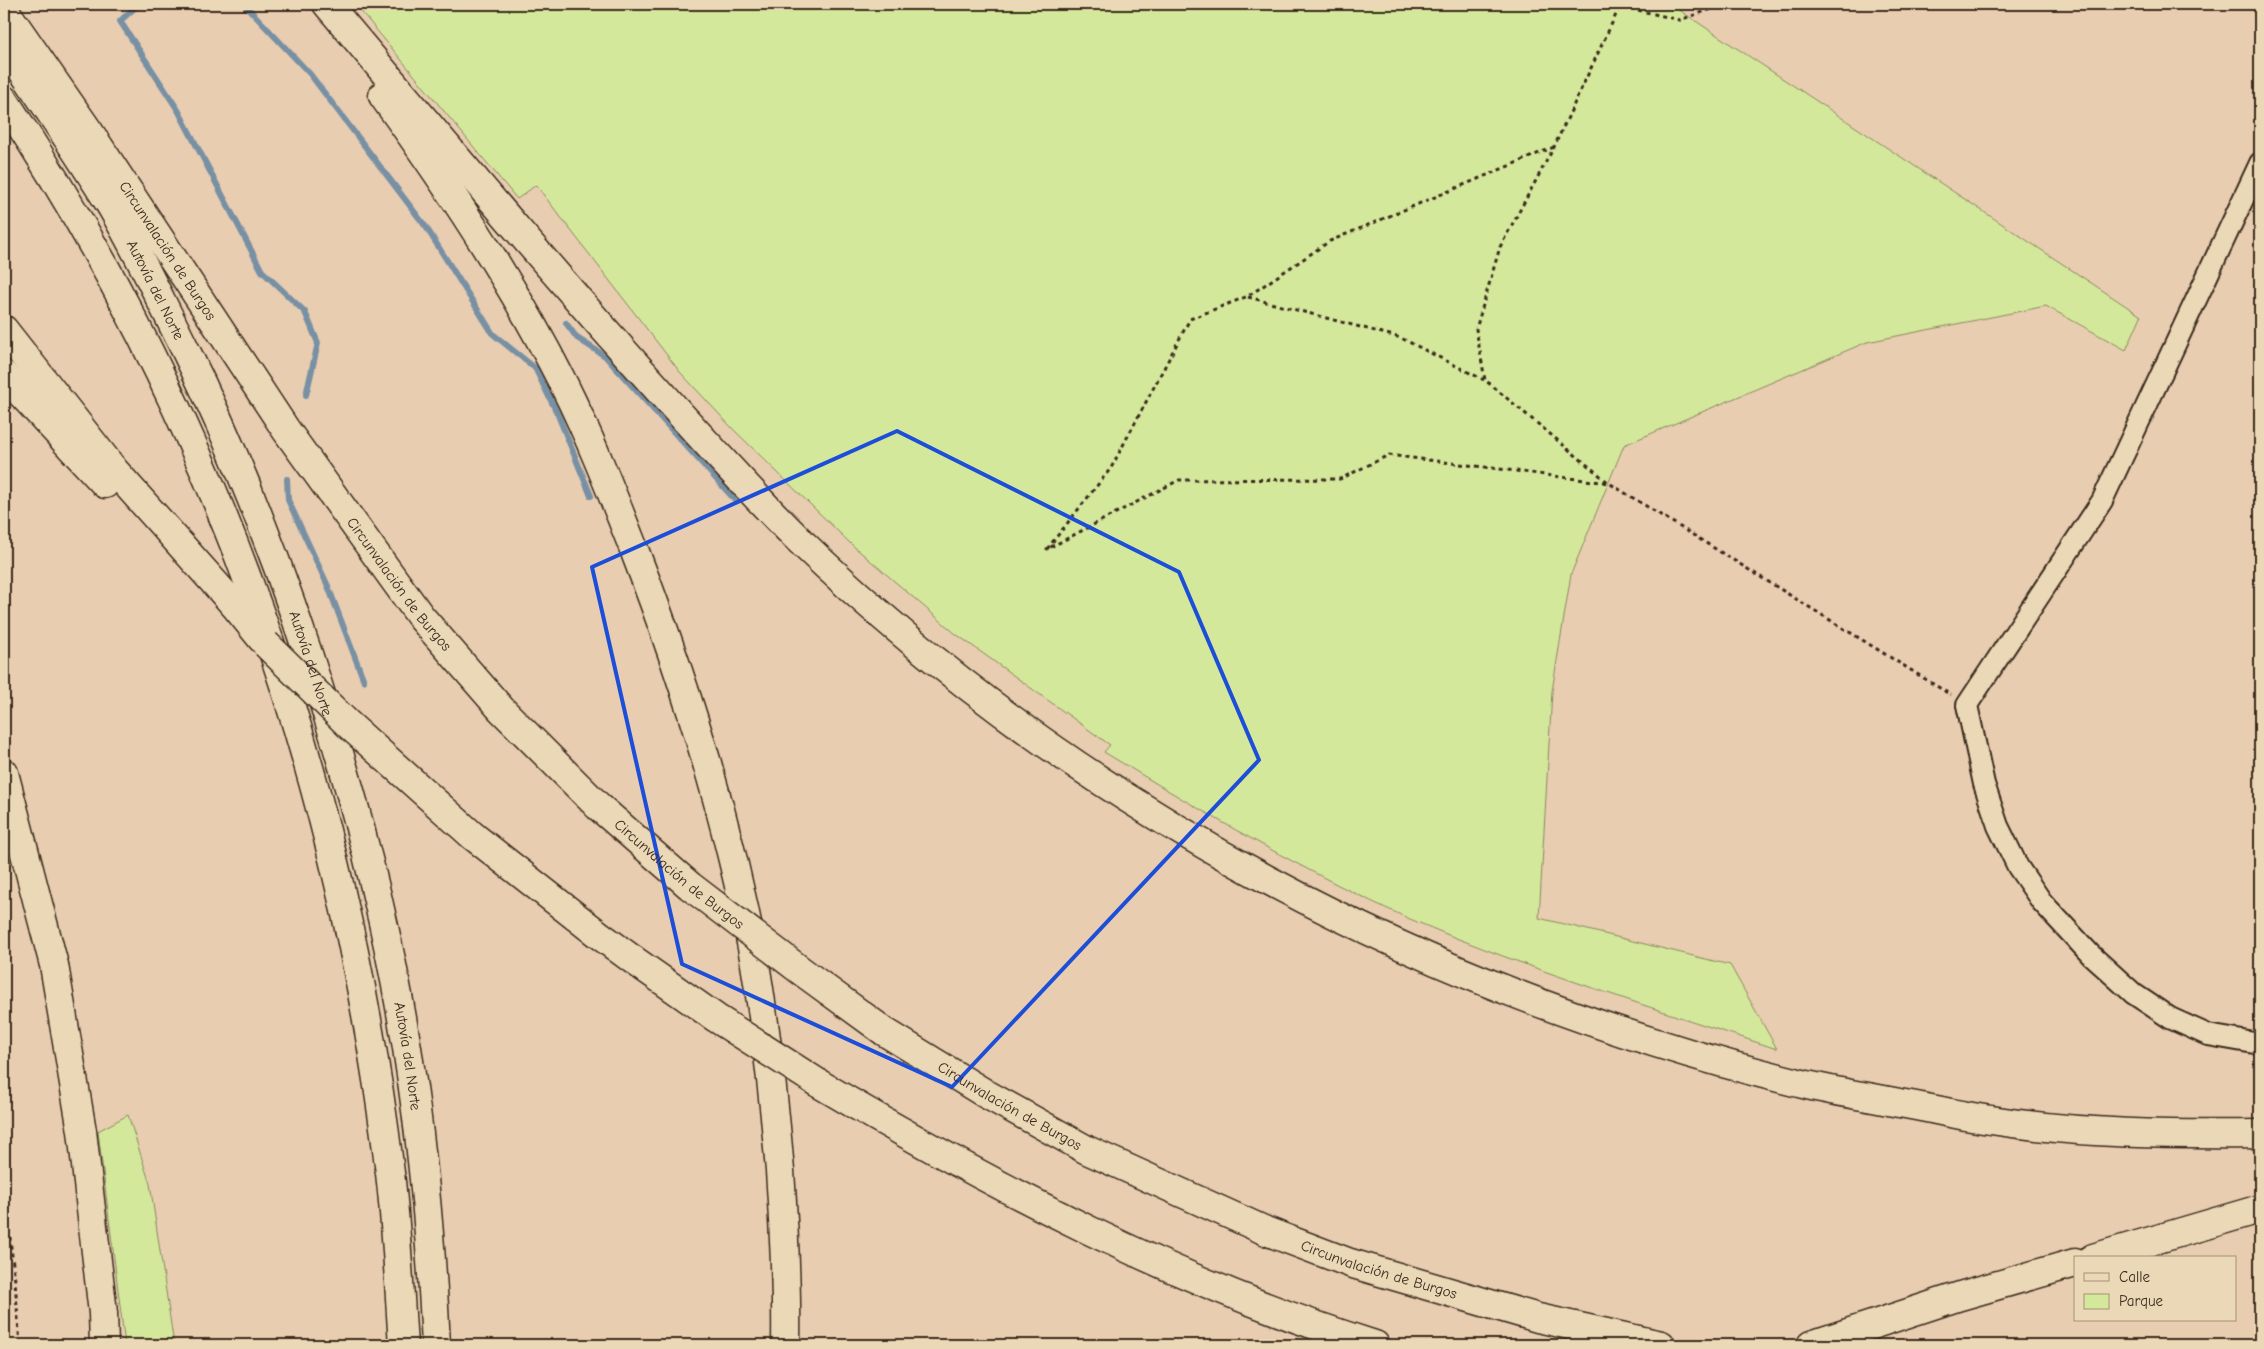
<svg xmlns="http://www.w3.org/2000/svg" width="2264" height="1349" font-family="'Comic Neue',sans-serif">
  <rect width="100%" height="100%" fill="#e8cdb1"/>
  <filter id="ink" filterUnits="userSpaceOnUse"><feTurbulence type="fractalNoise" baseFrequency=".02" numOctaves="2"/><feDisplacementMap in="SourceGraphic" scale="10" xChannelSelector="R" yChannelSelector="G"/><feConvolveMatrix kernelMatrix="1 2 1 2 8 2 1 2 1" color-interpolation-filters="sRGB"/></filter>
  <g filter="url(#ink)">
    <g fill="#d4e89c" stroke="#88895d">
      <path d="M 355,4 L 1670,4 L 2141,316 L 2126,350 L 2046,306 L 1867,342 L 1624,445 L 1571,574 L 1552,691 L 1539,918 L 1730,965 L 1777,1049 C 1654,1008 1529,970 1410,919 C 1304,872 1203,812 1104,752 L 1110,745 L 956,634 L 851,544 L 733,429 L 680,372 L 536,185 L 517,199 Z"/>
      <path d="M 128,1115 L 150,1184 L 174,1345 L 125,1345 L 98,1131 Z"/>
    </g>
    <g fill="none" stroke-linecap="round" stroke-linejoin="round">
      <g stroke="#7890a4" stroke-width="6">
        <path d="M 139,4 L 120,21 L 178,110 L 262,271 L 305,312 L 318,343 L 306,395"/>
        <path d="M 244,4 L 310,74 L 426,227 L 493,334 L 535,368 L 558,415 L 591,496"/>
        <path d="M 566,323 L 577,338 L 605,356 L 736,501"/>
        <path d="M 287,479 L 288,500 L 328,586 L 364,681"/>
      </g>
      <g stroke="#3b2a1e" stroke-width="24">
        <path id="minor" d="M 2260,163 L 2102,501 L 1967,705 L 1984,784 L 1998,826 L 2018,867 L 2042,902 L 2091,955 L 2134,994 L 2170,1018 L 2208,1035 L 2260,1044"/>
      </g>
      <g stroke="#3b2a1e" stroke-width="31">
        <g id="motorway">
          <path d="M 327,4 C 435,132 542,261 655,386 C 702,438 749,491 799,540 C 1077,809 1432,994 1807,1085 C 1838,1092 1869,1097 1899,1103 C 1930,1108 1961,1116 1991,1120 C 2080,1134 2171,1135 2260,1134"/>
          <path id="s1" d="M 4,9 L 90,133 L 286,430 L 421,617 L 501,709 L 598,806"/>
          <path id="s2" d="M 4,43 C 40,97 77,151 111,206 C 138,252 161,301 185,349 C 242,465 287,584 325,707 C 364,831 395,958 413,1088 C 425,1173 432,1259 436,1345"/>
          <path d="M 383,96 C 450,188 513,283 564,385 C 591,439 613,496 635,552 C 686,684 728,819 754,958 C 766,1028 774,1100 780,1171 C 784,1229 787,1287 786,1345"/>
          <path d="M 4,100 C 219,424 343,788 390,1173 C 397,1230 399,1288 403,1345"/>
          <path d="M 4,330 L 114,470 L 236,607 L 262,639"/>
          <path d="M 4,375 L 105,484"/>
          <path d="M 4,773 L 54,965 L 82,1131 L 103,1313 L 104,1345"/>
          <path d="M 473,836 L 598,934 L 632,959"/>
          <path id="s3" d="M 885,1032 L 986,1094 L 1087,1150 L 1266,1231 L 1350,1263 L 1538,1318 L 1661,1345"/>
          <path d="M 818,1083 C 994,1187 1179,1284 1375,1345"/>
          <path d="M 2093,1258 L 2260,1209"/>
          <path d="M 1811,1345 L 1960,1296 L 2075,1263"/>
        </g>
      </g>
      <g stroke="#3b2a1e" stroke-width="3" stroke-dasharray="4 4" stroke-linecap="butt">
        <path d="M 1726,4 L 1680,20 L 1620,6 L 1554,147 L 1500,247 L 1476,329 L 1485,380 L 1609,483 L 1951,695"/>
        <path d="M 1554,147 L 1330,241 L 1248,296 L 1190,319 L 1111,468 L 1047,549 L 1179,480 L 1340,479 L 1389,455 L 1609,483"/>
        <path d="M 1248,297 L 1401,338 L 1484,380"/>
        <path d="M 4,1189 L 15,1281 L 20,1345"/>
      </g>
      <use href="#minor" stroke="#ebd8b6" stroke-width="20"/>
      <use href="#motorway" stroke="#ebd8b6" stroke-width="28"/>
      <g stroke="#3b2a1e" stroke-width="31" stroke-linecap="butt">
        <g id="motorway-bridge">
          <path d="M 266,644 L 349,725 L 473,836"/>
          <path id="s4" d="M 598,806 L 690,886 L 800,970 L 885,1032"/>
          <path d="M 632,959 L 716,1018 L 818,1083"/>
        </g>
      </g>
      <use href="#motorway-bridge" stroke="#ebd8b6" stroke-width="28"/>
    </g>
  </g>
  <path fill="none" stroke="#1d4ed8" stroke-width="4" stroke-linejoin="round" d="M 897,431 L 1179,572 L 1259,760 L 952,1087 L 682,964 L 592,567 Z"/>
  <g text-anchor="middle" dominant-baseline="central" stroke-width="4.5" stroke-linejoin="round" paint-order="stroke">
    <g font-size="15" fill="#3b2a1e" stroke="#ebd8b6">
      <text stroke="none"><textPath href="#s1" startOffset="292">Circunvalación de Burgos</textPath></text>
      <text stroke="none"><textPath href="#s2" startOffset="290">Autovía del Norte</textPath></text>
      <text stroke="none"><textPath href="#s1" startOffset="698">Circunvalación de Burgos</textPath></text>
      <text stroke="none"><textPath href="#s2" startOffset="695">Autovía del Norte</textPath></text>
      <text stroke="none"><textPath href="#s4" startOffset="106">Circunvalación de Burgos</textPath></text>
      <text stroke="none"><textPath href="#s2" startOffset="1100">Autovía del Norte</textPath></text>
      <text stroke="none"><textPath href="#s3" startOffset="145">Circunvalación de Burgos</textPath></text>
      <text stroke="none"><textPath href="#s3" startOffset="550">Circunvalación de Burgos</textPath></text>
    </g>
  </g>
  <rect width="2264" height="1349" fill="none" stroke="#ebd8b6" stroke-width="20"/>
  <rect x="10" y="10" width="2244" height="1329" fill="none" stroke="#3b2a1e" stroke-width="2" filter="url(#ink)"/>
  <rect x="2074" y="1256" width="162" height="65" fill="#ebd8b6" stroke="#a59279"/>
  <rect x="2084" y="1273" width="25" height="8" fill="#ebd8b6" stroke="#a59279"/>
  <text x="2119" y="1282" font-size="15" fill="#3b2a1e">Calle</text>
  <rect x="2084" y="1294" width="25" height="15" fill="#d4e89c" stroke="#a59279"/>
  <text x="2119" y="1306" font-size="15" fill="#3b2a1e">Parque</text>
</svg>
